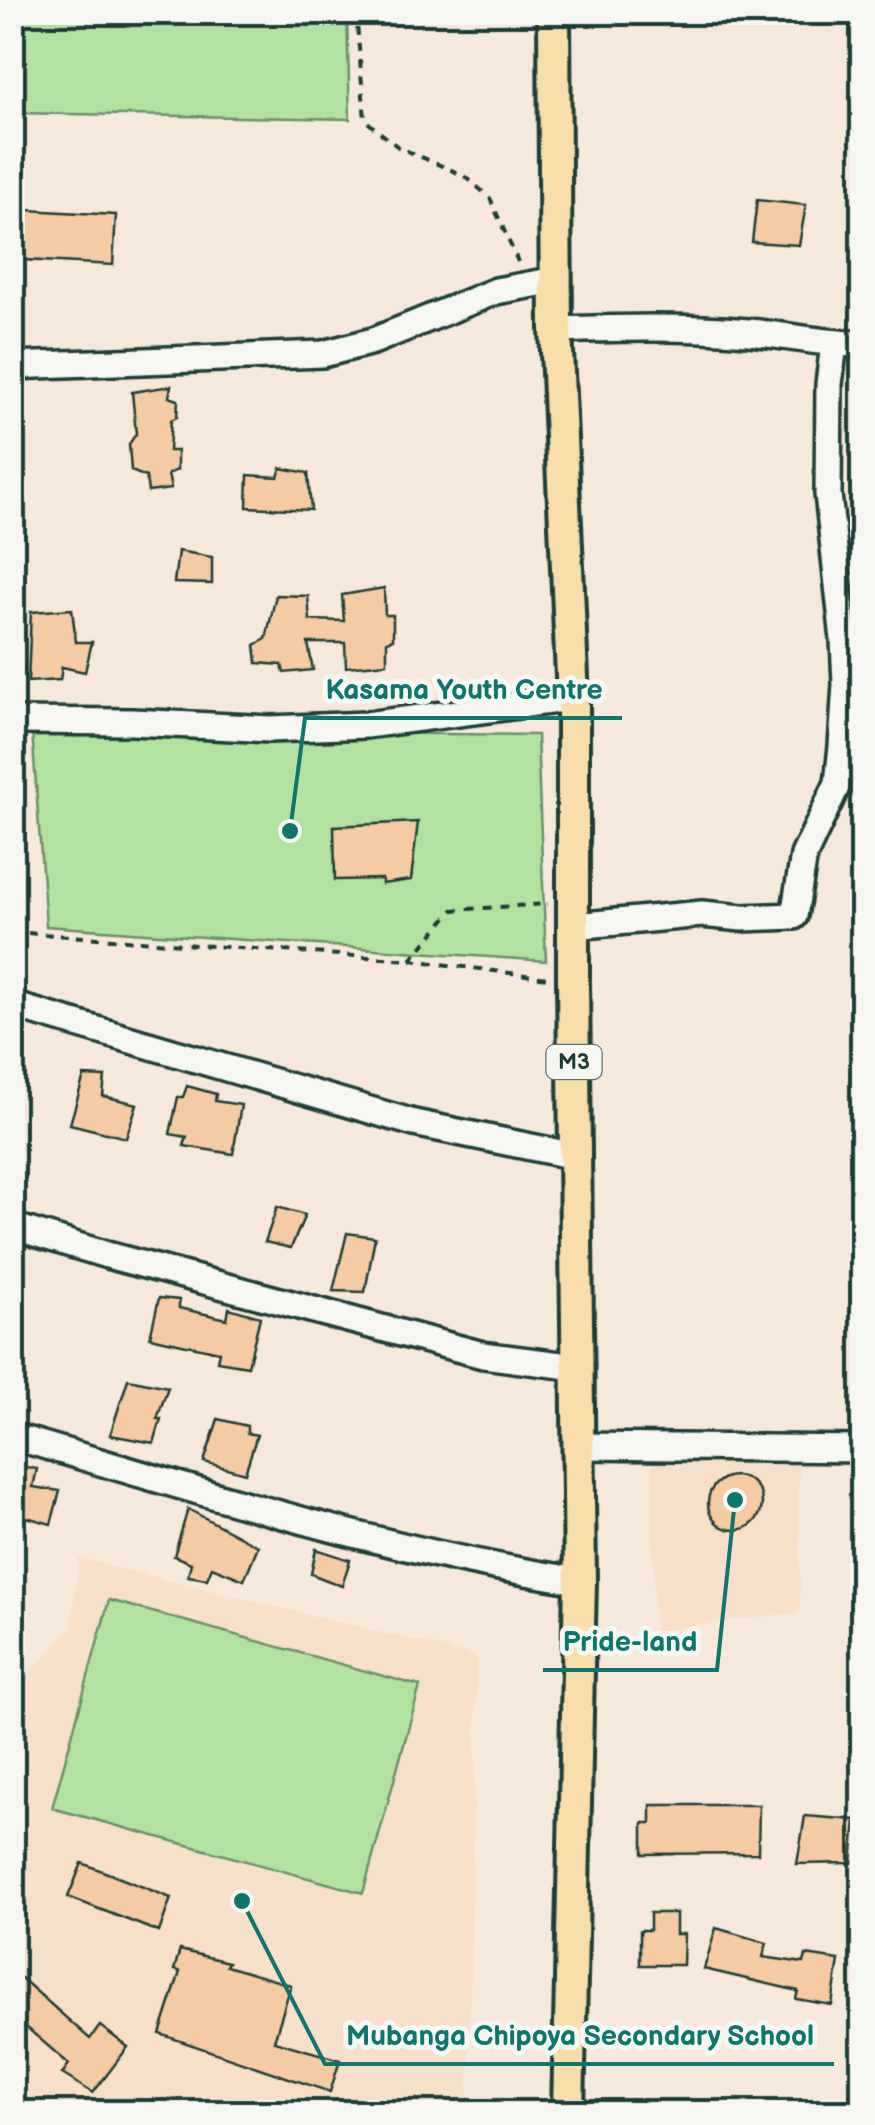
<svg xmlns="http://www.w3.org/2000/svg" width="875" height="2125" font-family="'Balsamiq Sans',sans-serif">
  <rect width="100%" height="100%" fill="#f6e9db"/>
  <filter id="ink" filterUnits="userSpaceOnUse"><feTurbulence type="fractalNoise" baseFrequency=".01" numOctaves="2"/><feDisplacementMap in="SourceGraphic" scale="20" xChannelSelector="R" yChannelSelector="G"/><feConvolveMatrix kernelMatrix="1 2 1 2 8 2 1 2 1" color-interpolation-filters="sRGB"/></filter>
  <g filter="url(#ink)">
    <g fill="#f6e0ca">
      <path d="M 652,1457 L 799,1461 L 800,1612 L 654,1631 Z"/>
      <path d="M 79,1558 L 477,1656 L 468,2112 L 15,2112 L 12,2110 L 12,1692 L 71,1628 Z"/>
    </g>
    <g fill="#b3e1a0" stroke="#698f6a" stroke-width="2.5">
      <path d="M 13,12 L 347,13 L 350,119 L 13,113 Z"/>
      <path d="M 32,730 L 537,735 L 546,961 L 46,926 Z"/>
      <path d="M 109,1600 L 420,1686 L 363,1893 L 52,1808 Z"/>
    </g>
    <g fill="#f5cba4" stroke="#1f3d34" stroke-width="2.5">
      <path d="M 757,200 L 806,205 L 799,245 L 752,242 Z"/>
      <path d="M 27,210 L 116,215 L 113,265 L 24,260 Z"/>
      <path d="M 171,386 L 169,397 L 178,400 L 177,417 L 171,420 L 169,451 L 177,451 L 177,470 L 168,474 L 171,489 L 148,492 L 146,477 L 131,471 L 129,444 L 136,434 L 132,392 Z"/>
      <path d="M 281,468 L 308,473 L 311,510 L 247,507 L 248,475 L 278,477 Z"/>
      <path d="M 178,551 L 212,557 L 212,584 L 174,583 Z"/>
      <path d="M 384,588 L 385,615 L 393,615 L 393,639 L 387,641 L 387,663 L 346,667 L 345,643 L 308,643 L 313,670 L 284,673 L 282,665 L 257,663 L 255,645 L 266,639 L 276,595 L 308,596 L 310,620 L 344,621 L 342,595 Z"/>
      <path d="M 72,609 L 76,642 L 92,642 L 85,672 L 62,667 L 60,680 L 28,682 L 31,612 Z"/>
      <path d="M 418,822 L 411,880 L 382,884 L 382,879 L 335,880 L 334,826 Z"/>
      <path d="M 84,1076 L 105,1077 L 103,1096 L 137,1104 L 126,1138 L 70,1124 Z"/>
      <path d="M 187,1086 L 216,1094 L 215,1101 L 241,1105 L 233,1154 L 184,1146 L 187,1137 L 170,1134 L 178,1097 L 183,1097 Z"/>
      <path d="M 277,1207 L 305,1215 L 291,1248 L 265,1242 Z"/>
      <path d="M 347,1233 L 375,1237 L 365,1292 L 333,1291 Z"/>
      <path d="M 159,1298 L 179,1300 L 179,1308 L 227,1319 L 229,1308 L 260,1317 L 248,1366 L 217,1361 L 219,1352 L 150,1337 Z"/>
      <path d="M 128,1379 L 168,1387 L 157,1419 L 161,1419 L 154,1443 L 110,1435 Z"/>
      <path d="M 218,1419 L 247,1426 L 247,1433 L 257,1435 L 245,1473 L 204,1462 Z"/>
      <path d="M 12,1465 L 37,1469 L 33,1487 L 60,1491 L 51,1524 L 12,1513 Z"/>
      <circle cx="735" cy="1503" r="27"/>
      <path d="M 188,1509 L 258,1546 L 244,1580 L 212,1567 L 207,1579 L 188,1576 L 191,1563 L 174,1556 Z"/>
      <path d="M 316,1549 L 350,1560 L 342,1586 L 311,1574 Z"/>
      <path d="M 651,1805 L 759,1805 L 758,1853 L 643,1854 L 643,1823 L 651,1823 Z"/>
      <path d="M 805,1816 L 856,1820 L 852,1863 L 797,1864 Z"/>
      <path d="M 82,1863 L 171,1898 L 159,1932 L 68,1897 Z"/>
      <path d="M 650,1913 L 676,1913 L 676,1934 L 684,1934 L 683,1965 L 640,1965 L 640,1930 L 650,1930 Z"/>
      <path d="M 716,1928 L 767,1943 L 763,1957 L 804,1963 L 806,1955 L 839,1960 L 832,2005 L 796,1999 L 798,1991 L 704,1969 Z"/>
      <path d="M 180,1950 L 228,1962 L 226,1966 L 291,1985 L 274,2041 L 340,2060 L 330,2092 L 160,2034 L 180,1972 L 174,1970 Z"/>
      <path d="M 12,1970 L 90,2039 L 100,2026 L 128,2047 L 93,2093 L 62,2074 L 69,2064 L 12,2015 Z"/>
    </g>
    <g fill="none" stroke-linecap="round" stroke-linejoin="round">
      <g stroke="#1f3d34" stroke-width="32">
        <g id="minor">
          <path d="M 556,330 C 620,328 684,326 748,332 C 786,335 824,344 862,344"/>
          <path d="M 12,366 L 323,354 L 373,341 L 496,291 L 556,280"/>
          <path d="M 12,721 L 132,722 L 270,729 L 366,725 L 573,698"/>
          <path d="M 574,926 L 702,914 L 742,918 L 794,916 L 804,855 L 838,783 L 842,746 L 846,684 L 844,640 L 828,494 L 829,384 L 834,344"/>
          <path d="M 12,1005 L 414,1123 L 575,1156"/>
          <path d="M 12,1226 L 107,1255 L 483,1355 L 577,1367"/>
          <path d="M 12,1436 C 201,1491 386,1552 580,1581"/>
          <path d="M 578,1446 L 862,1449"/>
        </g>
      </g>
      <g stroke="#1f3d34" stroke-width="38">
        <path id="major" d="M 554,12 L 556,330 L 573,698 L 573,981 L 580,1581 L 568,2112"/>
      </g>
      <g stroke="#1f3d34" stroke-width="4" stroke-dasharray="8 8" stroke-linecap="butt">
        <path d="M 356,12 L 365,120 L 398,147 L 465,176 L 490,198 L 518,262"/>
        <path d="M 12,932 L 411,960 L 548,978"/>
        <path d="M 411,960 L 453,910 L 548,904"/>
      </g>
      <use href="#minor" stroke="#f6f6f2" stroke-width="25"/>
      <use href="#major" stroke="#f8deab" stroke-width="30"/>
    </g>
  </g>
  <g text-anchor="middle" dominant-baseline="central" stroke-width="10" stroke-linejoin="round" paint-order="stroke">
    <rect fill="#f6f6f2" stroke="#60746d" stroke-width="2.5" x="546.5" y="1045" width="55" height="34" rx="8"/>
    <g font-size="22" font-weight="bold" fill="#1f3d34">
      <text x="574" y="1062">M3</text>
    </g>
  </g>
  <path fill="none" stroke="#0f766e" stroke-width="4" d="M290 831L305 718H622M735 1500L717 1670H543M242 1901L325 2064H834"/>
  <g fill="#0f766e" stroke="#f6f6f2" stroke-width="4">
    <circle cx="290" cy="831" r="10"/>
    <circle cx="735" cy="1500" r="10"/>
    <circle cx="242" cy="1901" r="10"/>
  </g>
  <g font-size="28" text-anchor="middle" font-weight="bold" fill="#0f766e" stroke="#f6f6f2" stroke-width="10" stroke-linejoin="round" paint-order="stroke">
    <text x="464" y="699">Kasama Youth Centre</text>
    <text x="630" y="1651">Pride-land</text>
    <text x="580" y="2045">Mubanga Chipoya Secondary School</text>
  </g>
  <rect width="875" height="2125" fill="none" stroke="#f6f6f2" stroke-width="50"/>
  <rect x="25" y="25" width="825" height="2075" fill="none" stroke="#1f3d34" stroke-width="4" filter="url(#ink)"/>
</svg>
